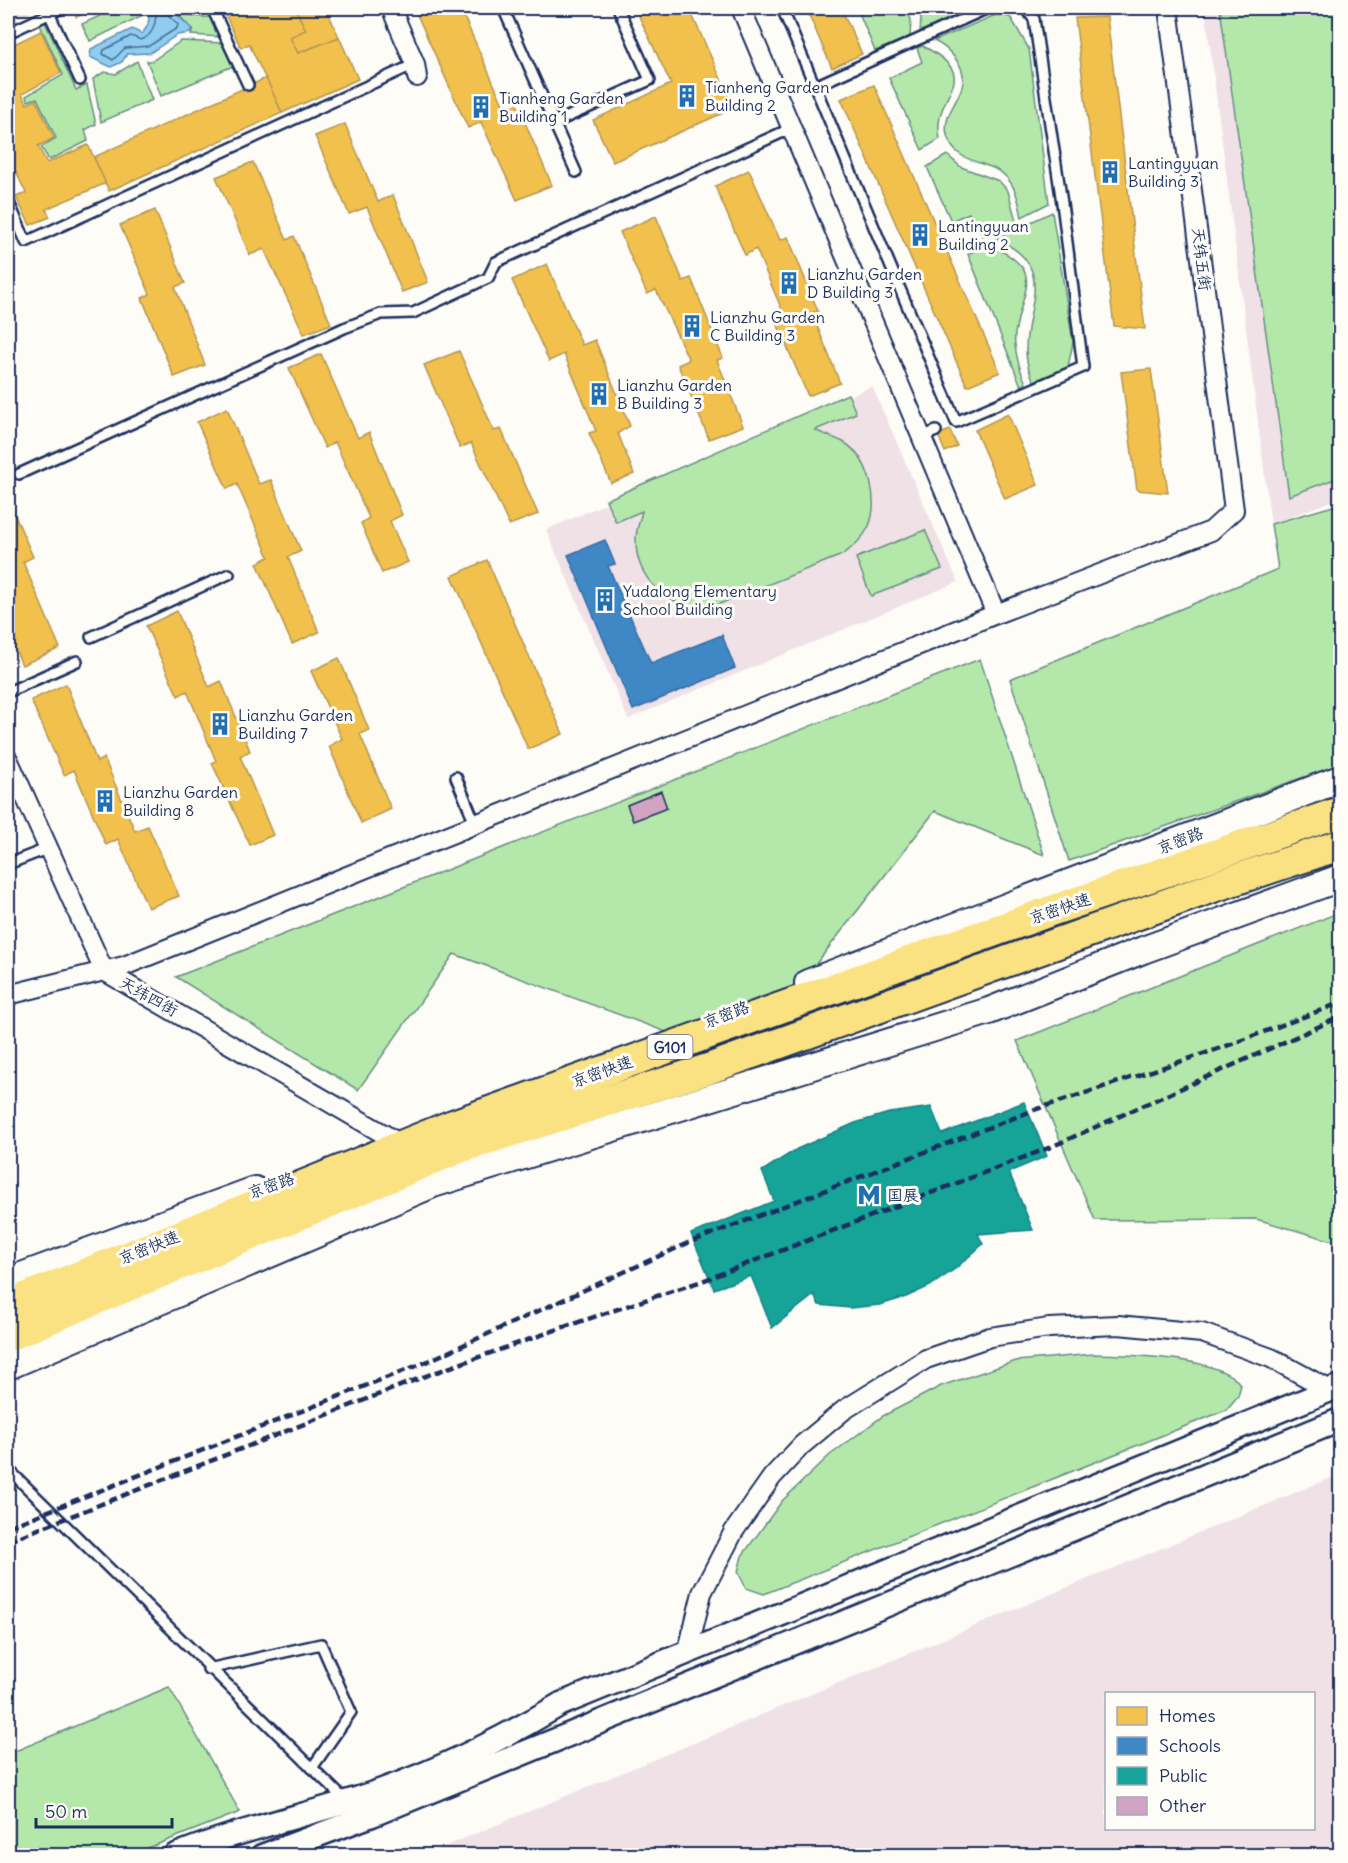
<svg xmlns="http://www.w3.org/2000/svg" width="1348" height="1863" font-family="Delius,'LXGW WenKai TC',sans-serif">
  <rect width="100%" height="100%" fill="#fdfcf7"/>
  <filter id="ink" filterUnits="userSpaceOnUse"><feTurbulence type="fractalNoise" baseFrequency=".0167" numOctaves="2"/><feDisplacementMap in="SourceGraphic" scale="12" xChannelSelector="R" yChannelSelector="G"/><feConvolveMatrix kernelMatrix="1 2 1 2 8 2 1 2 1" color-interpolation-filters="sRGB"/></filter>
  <g filter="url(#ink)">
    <g fill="#f0e1e7" fill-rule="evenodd">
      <path d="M 8,8 L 41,8 L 8,22 Z"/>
      <path d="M 1205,8 L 1340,8 L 1340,498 L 1271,524 Z"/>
      <path d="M 872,386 L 958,582 L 628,719 L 546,530 Z"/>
      <path d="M 1340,1474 L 1340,1855 L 424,1855 L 855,1676 ZM 1106,1694 L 1314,1694 L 1314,1828 L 1106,1828 Z"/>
    </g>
    <g fill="#b4e8aa" stroke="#688c84" stroke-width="1.5">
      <path d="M 117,8 L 140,8 L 143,15 L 90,41 L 82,24 Z"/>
      <path d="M 157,8 C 180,8 189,19 213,17 L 221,37 L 191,35 L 193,29 L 171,8 Z"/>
      <path d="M 857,8 L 906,8 L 911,20 L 910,37 L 875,51 Z"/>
      <path d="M 916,8 L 976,8 L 920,34 L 921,18 Z"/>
      <path d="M 1220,8 L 1340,8 L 1340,477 L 1289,496 Z"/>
      <path d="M 1000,13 L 1011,18 L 1029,49 L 1049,203 L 1022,217 C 1019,204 1017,190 1008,179 C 991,158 955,167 947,135 C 940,106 980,89 955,58 C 948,49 943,45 934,41 Z"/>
      <path d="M 45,22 L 76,90 L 87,85 L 96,124 L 85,130 L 88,141 L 49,160 L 41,147 L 56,138 L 37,98 L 28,101 L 26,96 L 63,75 L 40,25 Z"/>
      <path d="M 181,41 L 223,43 L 233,66 L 161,96 L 147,61 L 152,61 Z"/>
      <path d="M 923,46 C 988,81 930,91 940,139 L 922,150 L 889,78 L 922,62 L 917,48 Z"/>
      <path d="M 137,61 L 152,100 L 101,122 L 93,79 L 104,72 L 116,74 Z"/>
      <path d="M 947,155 L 961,167 L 999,181 L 1008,191 L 1016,221 L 983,236 L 969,213 L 951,221 L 927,167 Z"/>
      <path d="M 1052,212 L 1073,342 L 1068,367 L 1034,381 C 1004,328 1074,270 995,239 Z"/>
      <path d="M 988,244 C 1048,272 1022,286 1015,334 C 1013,347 1020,371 1026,383 L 1021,386 L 968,254 Z"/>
      <path d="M 848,394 L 856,413 L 815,430 C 825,435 836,438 845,443 C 870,459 880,503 868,528 C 862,540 852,548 842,555 L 707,609 C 669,607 635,580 636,539 C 636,530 640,520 642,511 L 616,522 L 606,500 Z"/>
      <path d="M 1340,504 L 1340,764 L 1069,861 L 1010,679 L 1278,569 L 1271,524 Z"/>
      <path d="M 925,530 L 942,569 L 871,596 L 856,558 Z"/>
      <path d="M 980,659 L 1044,855 L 935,811 L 777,1014 L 699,1044 L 454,954 L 358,1090 L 176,977 Z"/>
      <path d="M 1340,912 L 1340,1192 L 1333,1195 L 1340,1219 L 1340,1243 L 1256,1219 L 1095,1220 L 1017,1041 Z"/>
      <path d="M 1094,1354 C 1130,1355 1219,1356 1241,1385 L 1238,1396 L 1226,1410 L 764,1594 L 746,1588 L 738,1572 L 742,1556 L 782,1501 L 830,1455 L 883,1416 L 941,1386 L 1016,1361 Z"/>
      <path d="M 169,1687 L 240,1812 L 130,1855 L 8,1855 L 8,1754 Z"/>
    </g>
    <path fill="#8fcdf0" stroke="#618eb6" stroke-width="1.5" d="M 150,8 L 171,9 L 192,29 L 190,33 L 177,35 L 150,53 L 127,54 L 122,62 L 111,67 L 90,57 L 91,49 L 132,29 L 142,34 L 148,25 Z"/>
    <g fill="#f2c14e" stroke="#b29553" stroke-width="1.5">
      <path d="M 72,8 L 97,8 L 76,17 Z"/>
      <path d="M 227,8 L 295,8 L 306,30 L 290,37 L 298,53 L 339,37 L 358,79 L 282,113 L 249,44 L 241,48 L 223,10 Z"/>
      <path d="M 295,8 L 326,8 L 339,37 L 298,53 L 290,37 L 306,30 Z"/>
      <path d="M 414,8 L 460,8 L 505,109 L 517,104 L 552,185 L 517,200 L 481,122 L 468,128 Z"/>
      <path d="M 635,8 L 689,8 L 734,108 L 613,162 L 593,120 L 671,84 Z"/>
      <path d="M 806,8 L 841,8 L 862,54 L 832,68 Z"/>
      <path d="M 1107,17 L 1145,329 L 1114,326 L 1075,18 Z"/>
      <path d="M 41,31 L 61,73 L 22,94 L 27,104 L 36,100 L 54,138 L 38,146 L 47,163 L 88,145 L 106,183 L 46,209 L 50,217 L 30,225 L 16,197 L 26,193 L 16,172 L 8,176 L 8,47 Z"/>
      <path d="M 266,78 L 282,113 L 109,191 L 94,157 Z"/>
      <path d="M 874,85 L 1000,372 L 967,386 L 841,99 Z"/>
      <path d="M 345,124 L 378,202 L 393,195 L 428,282 L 402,292 L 367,207 L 349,214 L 315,136 Z"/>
      <path d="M 253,162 L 287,240 L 294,236 L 331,324 L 304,334 L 264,249 L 250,255 L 216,177 Z"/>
      <path d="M 749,170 L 780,240 L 788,237 L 818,311 L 812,313 L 840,383 L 808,396 L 776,321 L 785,317 L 756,249 L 745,255 L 715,186 Z"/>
      <path d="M 155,210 L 185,283 L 175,287 L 205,365 L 174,377 L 142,298 L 150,294 L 120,225 Z"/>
      <path d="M 656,216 L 683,281 L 691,278 L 723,358 L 717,360 L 743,426 L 709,439 L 678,365 L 689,360 L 656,290 L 647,294 L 620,232 Z"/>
      <path d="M 547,264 L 582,345 L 595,340 L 630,426 L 618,433 L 634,474 L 611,483 L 589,433 L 596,431 L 564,354 L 549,361 L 512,280 Z"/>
      <path d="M 459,351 L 494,431 L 501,429 L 538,514 L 509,525 L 471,443 L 460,448 L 424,365 Z"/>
      <path d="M 321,354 L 358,438 L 369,432 L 402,515 L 390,521 L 408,562 L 382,573 L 361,523 L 369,518 L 335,442 L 325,448 L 289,368 Z"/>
      <path d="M 1151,369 L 1168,493 L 1137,490 L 1121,372 Z"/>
      <path d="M 227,408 L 259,484 L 271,480 L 301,551 L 288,557 L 319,632 L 292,644 L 257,563 L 269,557 L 237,484 L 227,489 L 197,422 Z"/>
      <path d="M 1008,414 L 1038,485 L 1005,499 L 975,430 Z"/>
      <path d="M 950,430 L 957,446 L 945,452 L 938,435 Z"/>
      <path d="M 8,499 L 33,557 L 23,562 L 60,648 L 22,665 L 8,632 Z"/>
      <path d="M 487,560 L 563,734 L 528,749 L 452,576 Z"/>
      <path d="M 177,611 L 209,687 L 221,681 L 250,751 L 240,756 L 273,835 L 250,845 L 212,763 L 216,761 L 187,691 L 178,696 L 146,626 Z"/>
      <path d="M 339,658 L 369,730 L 360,734 L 391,809 L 361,823 L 329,746 L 342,739 L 311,671 Z"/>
      <path d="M 66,684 L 97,762 L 104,758 L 135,831 L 148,826 L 179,896 L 148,908 L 118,839 L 106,845 L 74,770 L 64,775 L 31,700 Z"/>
    </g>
    <path fill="#3f88c5" stroke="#346da6" stroke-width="1.5" d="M 605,540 L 615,564 L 608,566 L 651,663 L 722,635 L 735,668 L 633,710 L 568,555 Z"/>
    <path fill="#17a398" stroke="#188087" stroke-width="1.5" d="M 1024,1102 L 1047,1156 L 1009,1172 L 1033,1230 L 978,1234 L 983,1244 L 955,1269 L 930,1286 L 906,1297 L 880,1305 L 850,1308 L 819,1305 L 814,1295 L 772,1328 L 751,1276 L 714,1289 L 691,1234 L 774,1201 L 762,1171 L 797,1149 L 855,1123 L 889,1113 L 931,1107 L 942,1134 Z"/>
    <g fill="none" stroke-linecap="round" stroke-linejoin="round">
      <path stroke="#496e98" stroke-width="1.5" d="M 156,8 C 156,20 155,35 141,40 L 131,36 L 104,50 L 103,54 L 113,60 L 125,48 L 149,46 L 177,28 L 178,24 L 167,14 L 165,8"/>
    </g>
    <path fill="#d3a3c3" stroke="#1b2f5e" stroke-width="1.5" d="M 661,791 L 667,808 L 633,821 L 627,805 Z"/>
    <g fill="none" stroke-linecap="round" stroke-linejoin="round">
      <g stroke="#1b2f5e" stroke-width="14">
        <g id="service">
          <path d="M 212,8 L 248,85"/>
          <path d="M 503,8 L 576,172"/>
          <path d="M 782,8 L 956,422 L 1083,367 L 1062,203 L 1034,19 L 1025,8"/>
          <path d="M 49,13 L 80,80"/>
          <path d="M 8,33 L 62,8"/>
          <path d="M 815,86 L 988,8"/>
          <path d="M 554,123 L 650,80 L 618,8"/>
          <path d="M 8,200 L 26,242 L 415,64"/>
          <path d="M 922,437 L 936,431"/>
          <path d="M 19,474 L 344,328 L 381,314 L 413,313 L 488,278 L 496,262 L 792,128"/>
          <path d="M 91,637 L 229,574"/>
          <path d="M 8,692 L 77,661"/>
          <path d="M 456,777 L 475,823"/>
          <path d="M 8,864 L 49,848"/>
          <path d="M 8,1469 L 346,1801"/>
          <path d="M 208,1669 L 321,1644 L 351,1712 L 312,1768"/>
        </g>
      </g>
      <g stroke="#1b2f5e" stroke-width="22">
        <g id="minor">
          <path d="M 391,8 L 415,64 L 417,77"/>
          <path d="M 741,8 L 996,614"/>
          <path d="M 8,759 L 104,971 L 394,1140"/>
          <path d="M 8,995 L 124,966 L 996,614 L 1211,531 L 1234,510 L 1168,8"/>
          <path d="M 687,1654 L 702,1593 L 734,1531 L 772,1477 L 802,1445 L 844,1410 L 926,1359 L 990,1337 L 1049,1328 L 1118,1325 L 1202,1333 L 1271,1358 L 1330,1390"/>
        </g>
      </g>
      <g stroke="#1b2f5e" stroke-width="27">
        <g id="tertiary">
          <path d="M 174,1856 C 235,1831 300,1817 362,1797 C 432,1774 499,1741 561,1704 L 1340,1386"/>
          <path d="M 262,1856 L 372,1815 L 1340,1420"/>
        </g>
      </g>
      <g stroke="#1b2f5e" stroke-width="30">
        <g id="secondary">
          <path d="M 808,983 L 1340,779"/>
          <path d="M 8,1281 L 255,1190"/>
          <path d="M 8,1366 L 433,1184 L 989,1011 L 1143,950 L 1340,878"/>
        </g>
      </g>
      <g stroke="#1b2f5e" stroke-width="34">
        <g id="trunk">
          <path d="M 8,1305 L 453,1125 L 1048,912 L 1340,812"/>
          <path d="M 8,1336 L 462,1147 L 708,1069 L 1219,885 L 1340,845"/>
        </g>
      </g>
      <use href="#service" stroke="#fdfcf7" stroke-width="9"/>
      <use href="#minor" stroke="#fdfcf7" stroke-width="18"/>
      <use href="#tertiary" stroke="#fdfcf7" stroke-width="22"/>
      <use href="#secondary" stroke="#fdfcf7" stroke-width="26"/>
      <use href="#trunk" stroke="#fae181" stroke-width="30"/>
      <g stroke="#1b2f5e" stroke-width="4.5" stroke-dasharray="9 4.5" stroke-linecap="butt">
        <path d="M 8,1527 L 426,1362 L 688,1243 L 1037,1109 L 1224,1047 L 1340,1003"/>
        <path d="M 8,1541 L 428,1375 L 561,1328 L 702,1281 L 1051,1147 L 1340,1017"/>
      </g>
    </g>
  </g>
  <defs>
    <g id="building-bare" transform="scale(1.8)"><path d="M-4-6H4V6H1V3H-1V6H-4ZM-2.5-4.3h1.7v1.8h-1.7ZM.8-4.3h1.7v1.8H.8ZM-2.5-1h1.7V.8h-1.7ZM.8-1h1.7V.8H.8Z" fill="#1f6fb2" stroke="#fdfcf7" stroke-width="2.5" paint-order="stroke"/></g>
    <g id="metro-bare" transform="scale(1.8)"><path d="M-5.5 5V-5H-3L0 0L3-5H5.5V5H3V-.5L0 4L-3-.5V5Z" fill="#1f6fb2" stroke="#fdfcf7" stroke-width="2.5" paint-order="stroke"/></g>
  </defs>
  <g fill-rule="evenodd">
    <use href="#building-bare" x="687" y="96"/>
    <use href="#building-bare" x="481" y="107"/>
    <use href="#building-bare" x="1110" y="172"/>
    <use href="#building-bare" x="920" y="235"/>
    <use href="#building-bare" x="789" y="283"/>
    <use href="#building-bare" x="692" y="326"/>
    <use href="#building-bare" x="599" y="394"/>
    <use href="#building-bare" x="605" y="600"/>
    <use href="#building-bare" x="220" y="724"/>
    <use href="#building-bare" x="105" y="801"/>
    <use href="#metro-bare" x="869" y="1195"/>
  </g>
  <g text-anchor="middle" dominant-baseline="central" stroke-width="6" stroke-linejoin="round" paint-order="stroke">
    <rect fill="#fdfcf7" stroke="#5f6c8c" stroke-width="1.5" x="647.5" y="1035" width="45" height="24" rx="4.5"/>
    <g font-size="15" font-weight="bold" fill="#1b2f5e">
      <text x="670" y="1047">G101</text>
    </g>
    <g font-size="16" fill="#1b2f5e" stroke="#fdfcf7" text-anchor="start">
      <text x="705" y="87">Tianheng Garden<tspan x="705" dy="18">Building 2</tspan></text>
      <text x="499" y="98">Tianheng Garden<tspan x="499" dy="18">Building 1</tspan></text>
      <text x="1128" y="163">Lantingyuan<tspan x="1128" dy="18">Building 3</tspan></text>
      <text x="938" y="226">Lantingyuan<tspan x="938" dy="18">Building 2</tspan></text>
      <text x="807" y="274">Lianzhu Garden<tspan x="807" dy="18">D Building 3</tspan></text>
      <text x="710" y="317">Lianzhu Garden<tspan x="710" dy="18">C Building 3</tspan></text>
      <text x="617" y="385">Lianzhu Garden<tspan x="617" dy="18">B Building 3</tspan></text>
      <text x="623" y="591">Yudalong Elementary<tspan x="623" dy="18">School Building</tspan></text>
      <text x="238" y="715">Lianzhu Garden<tspan x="238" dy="18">Building 7</tspan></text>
      <text x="123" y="792">Lianzhu Garden<tspan x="123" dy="18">Building 8</tspan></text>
      <text x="887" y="1195">国展</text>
    </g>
    <g font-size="16" fill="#1b2f5e" stroke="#fdfcf7">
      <text transform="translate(1202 259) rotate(83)">天纬五街</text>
      <text transform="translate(1180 840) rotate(-21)">京密路</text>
      <text transform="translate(1060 908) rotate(-19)">京密快速</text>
      <text transform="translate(149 996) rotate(29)">天纬四街</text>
      <text transform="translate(726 1014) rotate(-21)">京密路</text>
      <text transform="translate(602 1071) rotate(-20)">京密快速</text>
      <text transform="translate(271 1185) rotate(-20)">京密路</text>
      <text transform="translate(149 1247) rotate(-22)">京密快速</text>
    </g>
  </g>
  <rect width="1348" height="1863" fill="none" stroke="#fdfcf7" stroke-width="30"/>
  <rect x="15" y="15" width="1318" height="1833" fill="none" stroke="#1b2f5e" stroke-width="2" filter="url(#ink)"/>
  <rect x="1105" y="1692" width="210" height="138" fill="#fdfcf7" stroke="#a3aaba" stroke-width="1.5"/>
  <rect x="1117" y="1707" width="30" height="18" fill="#f2c14e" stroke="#a3aaba" stroke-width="1.5"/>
  <text x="1159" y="1722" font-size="18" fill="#1b2f5e">Homes</text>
  <rect x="1117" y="1737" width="30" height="18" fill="#3f88c5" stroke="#a3aaba" stroke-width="1.5"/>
  <text x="1159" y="1752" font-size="18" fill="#1b2f5e">Schools</text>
  <rect x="1117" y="1767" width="30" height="18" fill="#17a398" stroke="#a3aaba" stroke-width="1.5"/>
  <text x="1159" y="1782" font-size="18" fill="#1b2f5e">Public</text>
  <rect x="1117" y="1797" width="30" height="18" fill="#d3a3c3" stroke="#a3aaba" stroke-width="1.5"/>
  <text x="1159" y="1812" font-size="18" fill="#1b2f5e">Other</text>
  <path d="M36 1818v9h136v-9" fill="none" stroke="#1b2f5e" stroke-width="3"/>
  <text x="45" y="1818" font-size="18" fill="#1b2f5e" stroke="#fdfcf7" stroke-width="4.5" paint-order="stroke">50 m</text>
</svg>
